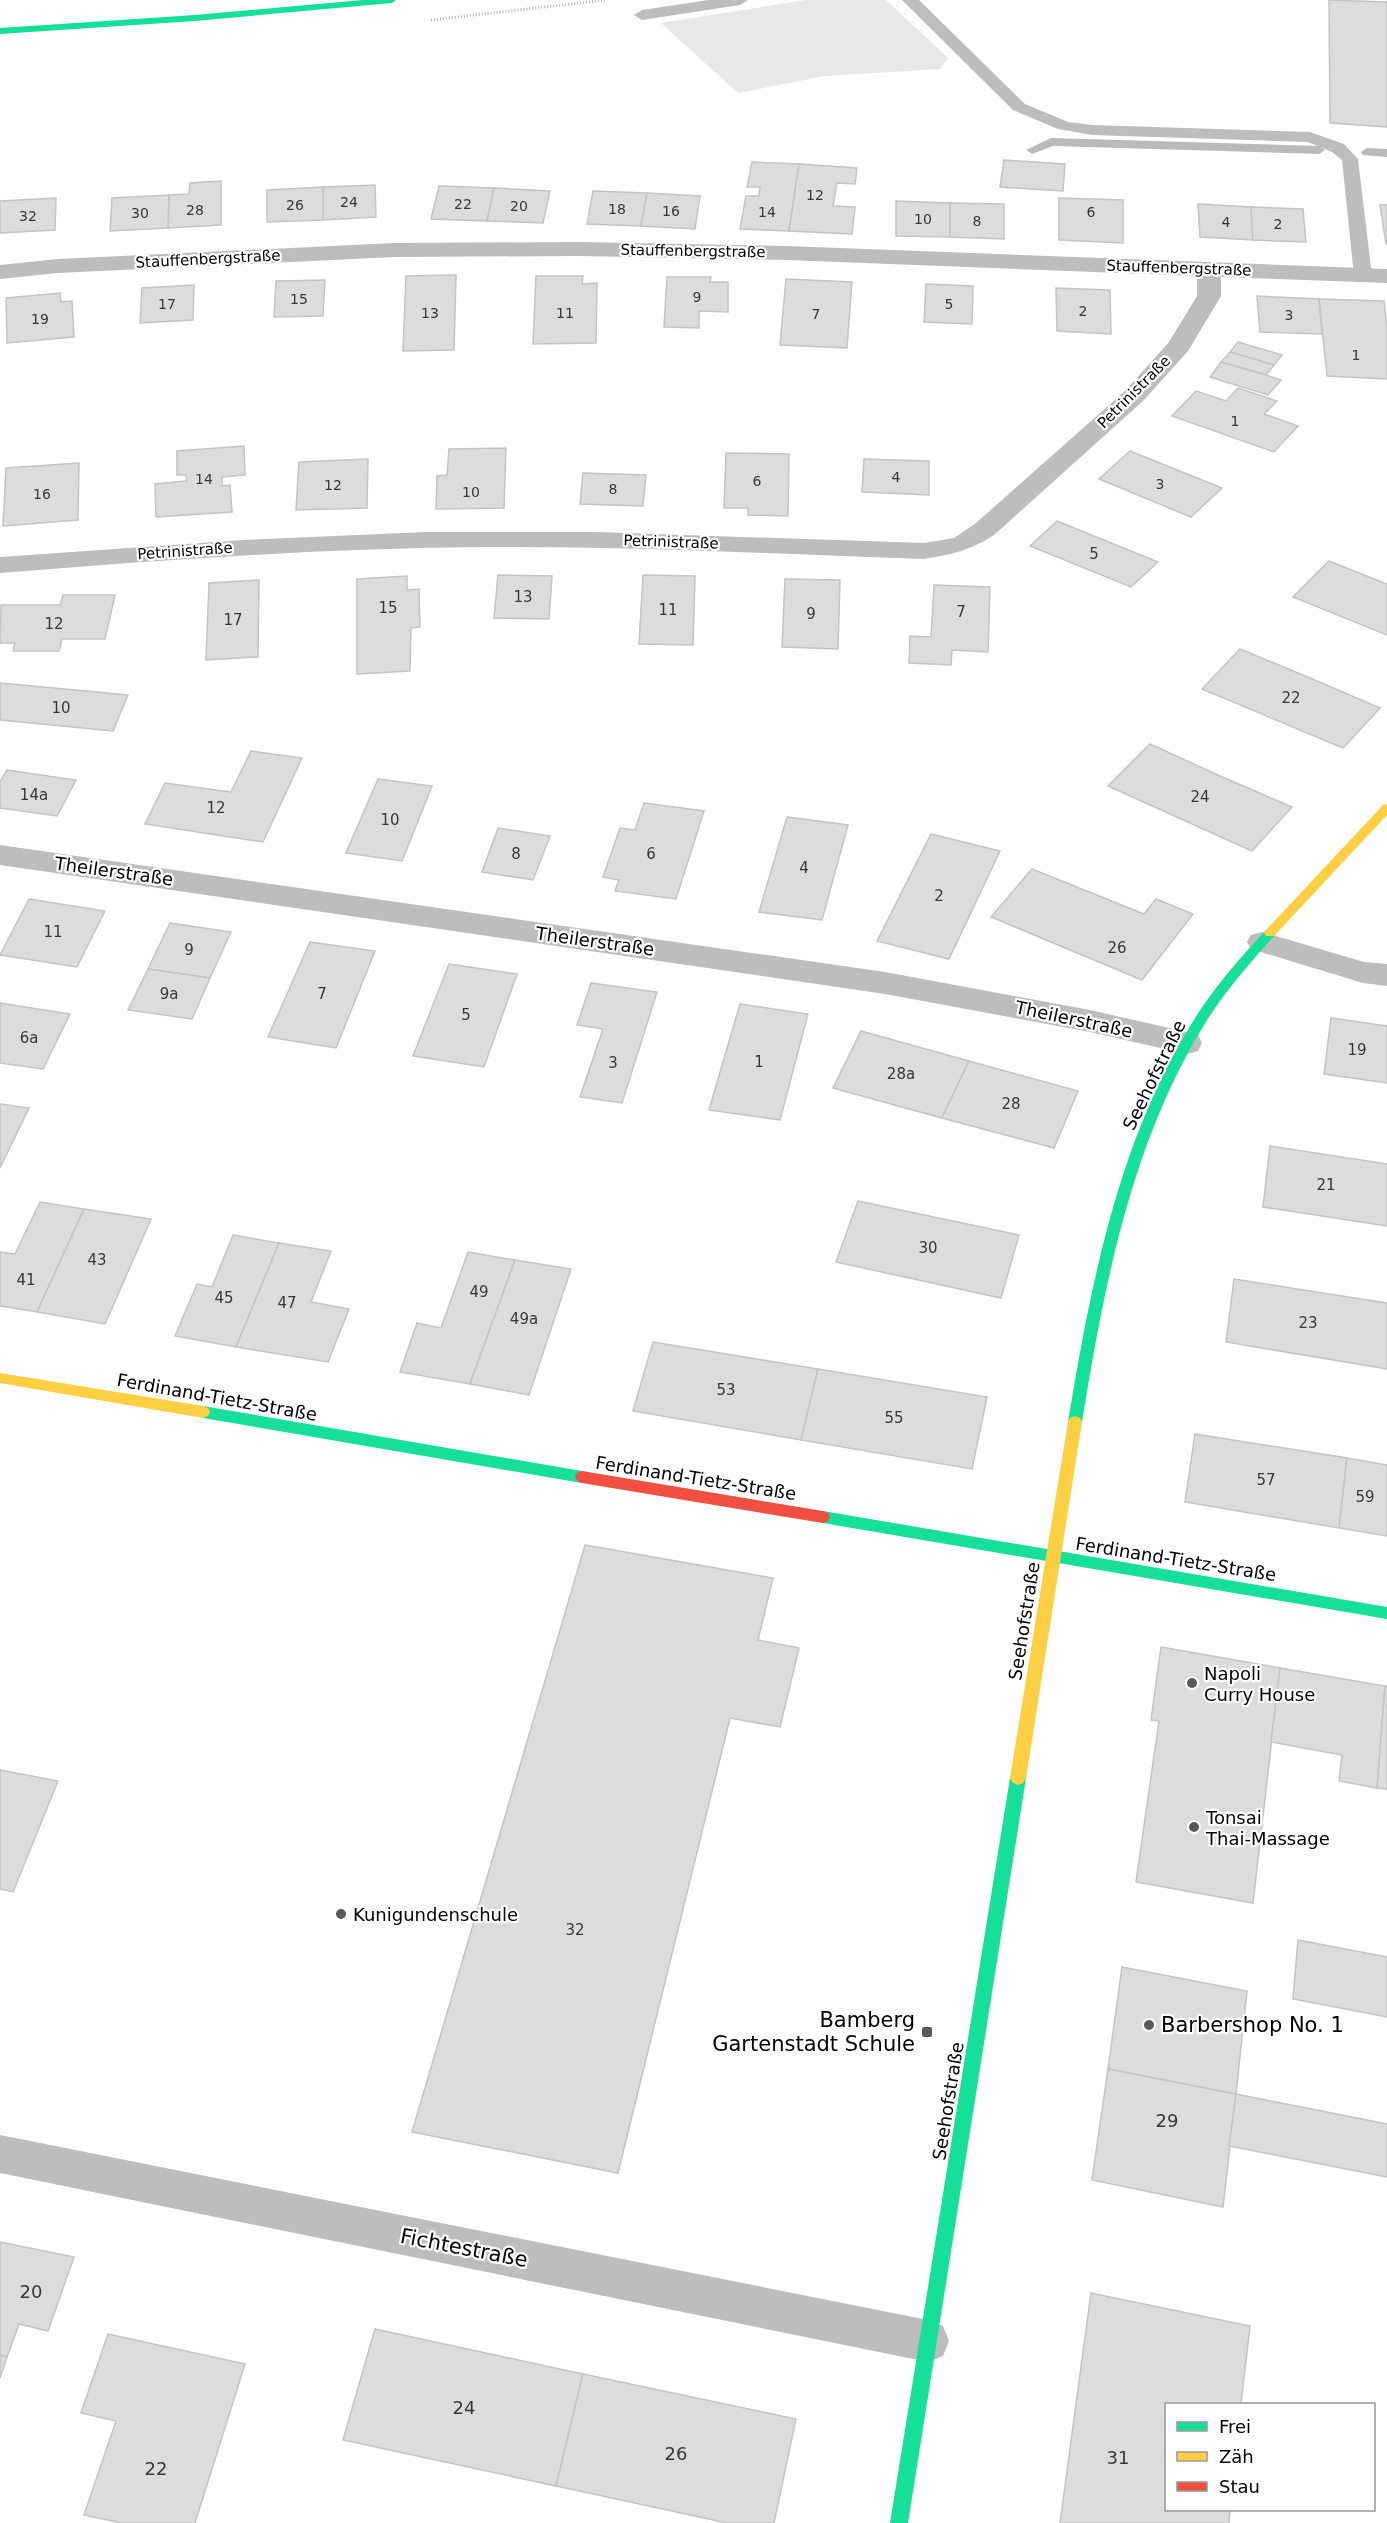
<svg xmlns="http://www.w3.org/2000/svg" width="1387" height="2523" font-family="'DejaVu Sans',sans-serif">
  <rect width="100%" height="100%" fill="#fff"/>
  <path fill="#e8e8e8" d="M 806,0 L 886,0 L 948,58 L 940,69 L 825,76 L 738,93 L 661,23 Z"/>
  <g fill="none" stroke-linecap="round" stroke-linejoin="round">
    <g fill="#bababa" fill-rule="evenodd">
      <path d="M 1051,138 L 1319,146 L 1325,150 L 1319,154 L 1053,146 L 1032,154 L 1026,150 Z"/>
      <path d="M 1367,148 L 1387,149 L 1387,157 L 1363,155 L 1361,152 Z"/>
    </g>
  </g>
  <g fill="#dcdcdc" stroke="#c4c4c4" stroke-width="1.5">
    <path d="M 1329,0 L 1387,2 L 1387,127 L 1330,123 Z"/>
    <path d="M 1004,160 L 1065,164 L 1063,191 L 1000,187 Z"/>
    <path d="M 752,162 L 799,164 L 789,231 L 740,229 L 746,196 L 759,196 L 760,187 L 747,187 Z"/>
    <path d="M 799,164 L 857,168 L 855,184 L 837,183 L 833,206 L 855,207 L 852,234 L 789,231 Z"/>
    <path d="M 221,181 L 221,225 L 168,228 L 169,195 L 189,194 L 190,183 Z"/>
    <path d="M 375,185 L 376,217 L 323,220 L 323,187 Z"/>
    <path d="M 439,186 L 494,188 L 487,221 L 431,219 Z"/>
    <path d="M 323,187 L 323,220 L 267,222 L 267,190 Z"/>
    <path d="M 494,188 L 550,191 L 543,223 L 487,221 Z"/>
    <path d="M 593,191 L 647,193 L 641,226 L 587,224 Z"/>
    <path d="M 647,193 L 700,196 L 695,229 L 641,226 Z"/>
    <path d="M 169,195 L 168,228 L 110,231 L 112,198 Z"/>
    <path d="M 56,198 L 55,230 L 0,233 L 0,201 Z"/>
    <path d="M 1059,198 L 1123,200 L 1123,243 L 1059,240 Z"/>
    <path d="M 896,201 L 950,203 L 950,237 L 896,236 Z"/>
    <path d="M 950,203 L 1004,204 L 1004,239 L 950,237 Z"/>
    <path d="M 1198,204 L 1251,207 L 1253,240 L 1200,237 Z"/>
    <path d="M 1380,205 L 1387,205 L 1387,244 L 1386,244 Z"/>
    <path d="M 1251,207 L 1303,209 L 1306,242 L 1253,240 Z"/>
    <path d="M 456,275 L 454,350 L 403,351 L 406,276 Z"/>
    <path d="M 536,276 L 583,276 L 582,284 L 597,283 L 596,343 L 533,344 Z"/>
    <path d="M 667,277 L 711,277 L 710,282 L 728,282 L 728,312 L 699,311 L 699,328 L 664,327 Z"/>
    <path d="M 786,279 L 852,282 L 847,348 L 780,345 Z"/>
    <path d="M 325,280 L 323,316 L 274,317 L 276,281 Z"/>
    <path d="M 926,284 L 973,286 L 972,324 L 924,322 Z"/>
    <path d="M 194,285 L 193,320 L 140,323 L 142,288 Z"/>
    <path d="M 1056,288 L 1110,290 L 1111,334 L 1057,331 Z"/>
    <path d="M 60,293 L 61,302 L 72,301 L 74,337 L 7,343 L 6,298 Z"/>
    <path d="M 1257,296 L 1319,299 L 1322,334 L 1260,332 Z"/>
    <path d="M 1319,299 L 1384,301 L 1387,328 L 1387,379 L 1327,376 Z"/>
    <path d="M 1238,342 L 1282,355 L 1274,365 L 1230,352 Z"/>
    <path d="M 1230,352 L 1274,365 L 1266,375 L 1221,362 Z"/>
    <path d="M 1221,362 L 1266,375 L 1281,380 L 1268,395 L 1210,377 Z"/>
    <path d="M 1238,388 L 1277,401 L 1264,414 L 1298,426 L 1274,452 L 1172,416 L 1196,391 L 1226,401 Z"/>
    <path d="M 244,446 L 245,475 L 222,477 L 222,486 L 230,485 L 232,512 L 156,517 L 155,484 L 187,481 L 186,475 L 177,475 L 177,451 Z"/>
    <path d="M 506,448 L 504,508 L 436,509 L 437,476 L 447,475 L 449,449 Z"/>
    <path d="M 1130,451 L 1222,488 L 1191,517 L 1099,479 Z"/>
    <path d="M 726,453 L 789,454 L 788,516 L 748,515 L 748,508 L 724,508 Z"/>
    <path d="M 368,459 L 367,508 L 296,510 L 299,462 Z"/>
    <path d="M 864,459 L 929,461 L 929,495 L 862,492 Z"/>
    <path d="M 79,463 L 78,520 L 3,526 L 6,468 Z"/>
    <path d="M 583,473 L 646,475 L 643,506 L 580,504 Z"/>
    <path d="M 1057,521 L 1158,562 L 1131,587 L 1030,546 Z"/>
    <path d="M 1329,561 L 1387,584 L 1387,635 L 1293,597 Z"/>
    <path d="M 498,575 L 552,576 L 549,619 L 494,618 Z"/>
    <path d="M 643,575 L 695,576 L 693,645 L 639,644 Z"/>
    <path d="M 407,576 L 407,590 L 419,589 L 420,627 L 411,628 L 410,671 L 357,674 L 357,579 Z"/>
    <path d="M 785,579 L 840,580 L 838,649 L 782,647 Z"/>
    <path d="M 259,580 L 258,657 L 206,660 L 209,583 Z"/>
    <path d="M 934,585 L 990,587 L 988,652 L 952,650 L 951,665 L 909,663 L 910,636 L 931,637 Z"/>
    <path d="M 63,595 L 115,595 L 105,639 L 62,639 L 59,651 L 13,651 L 15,643 L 0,643 L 1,605 L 60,605 Z"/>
    <path d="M 1240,649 L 1310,678 L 1380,708 L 1343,748 L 1202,689 Z"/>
    <path d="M 0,683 L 128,695 L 113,731 L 0,720 Z"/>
    <path d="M 1150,744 L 1220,776 L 1292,807 L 1252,851 L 1108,786 Z"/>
    <path d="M 251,751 L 302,758 L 263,842 L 145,824 L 165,783 L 231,792 Z"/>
    <path d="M 7,770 L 76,780 L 57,816 L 0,808 L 0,782 Z"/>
    <path d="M 378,779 L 432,786 L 402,861 L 346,853 Z"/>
    <path d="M 644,803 L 704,811 L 676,899 L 615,891 L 619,880 L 603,877 L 620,828 L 635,830 Z"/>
    <path d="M 787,817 L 848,825 L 822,920 L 759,912 Z"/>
    <path d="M 498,828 L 550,836 L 533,880 L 482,872 Z"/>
    <path d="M 931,834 L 1000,851 L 949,959 L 877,941 Z"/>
    <path d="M 1032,869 L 1144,914 L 1156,899 L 1193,914 L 1142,980 L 991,917 Z"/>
    <path d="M 29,899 L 105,911 L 77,967 L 0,955 Z"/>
    <path d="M 170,923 L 231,932 L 210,978 L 148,969 Z"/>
    <path d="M 310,942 L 375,951 L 336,1048 L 268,1037 Z"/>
    <path d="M 449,964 L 517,974 L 484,1067 L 413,1056 Z"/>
    <path d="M 148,969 L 210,978 L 192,1019 L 128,1010 Z"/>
    <path d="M 591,983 L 657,992 L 622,1103 L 580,1097 L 603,1029 L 577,1025 Z"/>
    <path d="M 0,1003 L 70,1014 L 43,1069 L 0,1063 Z"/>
    <path d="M 740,1004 L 808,1014 L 780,1120 L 709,1110 Z"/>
    <path d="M 1331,1018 L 1387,1026 L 1387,1083 L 1324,1074 Z"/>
    <path d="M 861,1031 L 969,1061 L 942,1118 L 833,1088 Z"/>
    <path d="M 969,1061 L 1078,1091 L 1054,1148 L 942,1118 Z"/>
    <path d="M 0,1104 L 29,1108 L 0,1168 Z"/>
    <path d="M 1270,1146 L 1387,1164 L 1387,1226 L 1263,1207 Z"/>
    <path d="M 858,1201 L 1019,1235 L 1001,1298 L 836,1262 Z"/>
    <path d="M 40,1202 L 84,1209 L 37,1312 L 0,1306 L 0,1252 L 15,1254 Z"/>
    <path d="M 84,1209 L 151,1219 L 105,1324 L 37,1312 Z"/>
    <path d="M 233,1235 L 279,1243 L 236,1347 L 175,1336 L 197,1284 L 212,1287 Z"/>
    <path d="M 279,1243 L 331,1251 L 311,1302 L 349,1309 L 328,1362 L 236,1347 Z"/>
    <path d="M 468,1252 L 515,1260 L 470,1384 L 400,1372 L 417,1323 L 441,1328 Z"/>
    <path d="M 515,1260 L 571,1269 L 529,1395 L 470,1384 Z"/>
    <path d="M 1234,1279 L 1387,1303 L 1387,1369 L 1226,1342 Z"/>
    <path d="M 653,1342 L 818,1369 L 801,1440 L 633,1411 Z"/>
    <path d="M 818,1369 L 987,1397 L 972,1469 L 801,1440 Z"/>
    <path d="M 1195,1434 L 1347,1458 L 1339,1528 L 1185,1502 Z"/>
    <path d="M 1347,1458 L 1387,1465 L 1387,1536 L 1339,1528 Z"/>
    <path d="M 585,1545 L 773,1578 L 758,1640 L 799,1648 L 780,1727 L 730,1718 L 618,2173 L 412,2132 Z"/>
    <path d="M 1161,1647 L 1280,1668 L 1253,1903 L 1136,1882 L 1159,1721 L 1151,1720 Z"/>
    <path d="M 1280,1668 L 1385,1686 L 1377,1788 L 1339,1781 L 1342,1755 L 1271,1742 Z"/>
    <path d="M 1385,1686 L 1387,1686 L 1387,1789 L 1377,1788 Z"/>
    <path d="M 0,1770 L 58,1781 L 13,1892 L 0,1889 Z"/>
    <path d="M 1298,1940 L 1387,1957 L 1387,2017 L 1293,1999 Z"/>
    <path d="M 1122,1967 L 1247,1991 L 1236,2094 L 1108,2069 Z"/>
    <path d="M 1108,2069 L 1236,2094 L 1223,2207 L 1092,2180 Z"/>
    <path d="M 1236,2094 L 1387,2124 L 1387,2177 L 1229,2146 Z"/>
    <path d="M 0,2242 L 74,2257 L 48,2331 L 19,2324 L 7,2357 L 0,2355 Z"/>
    <path d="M 1091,2293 L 1250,2326 L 1241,2404 L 1166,2404 L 1166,2510 L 1230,2510 L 1229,2523 L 1060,2523 Z"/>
    <path d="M 375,2329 L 583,2374 L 556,2486 L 343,2440 Z"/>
    <path d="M 108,2334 L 245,2364 L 195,2523 L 122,2523 L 84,2515 L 116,2421 L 81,2413 Z"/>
    <path d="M 0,2355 L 7,2357 L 0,2378 Z"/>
    <path d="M 583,2374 L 796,2419 L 774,2523 L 727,2523 L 556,2486 Z"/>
  </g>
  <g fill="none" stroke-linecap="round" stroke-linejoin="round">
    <path stroke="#b8b8b8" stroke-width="3" stroke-dasharray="1 2" stroke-linecap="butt" d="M 431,20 L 606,0"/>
    <g fill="#bdbdbd" fill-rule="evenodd">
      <path d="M 709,0 L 748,0 L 740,5 L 642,20 L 634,15 L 642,10 Z"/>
      <path d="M 902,0 L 919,0 L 1025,104 L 1068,122 L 1092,125 L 1310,132 L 1344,144 L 1358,159 L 1372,276 L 1363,281 L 1354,276 L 1342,160 L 1332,152 L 1308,142 L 1092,135 L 1058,129 L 1013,110 Z"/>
    </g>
    <g fill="#bdbdbd" fill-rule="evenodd">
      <path d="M 578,242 L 787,246 L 1387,269 L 1387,283 L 1221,277 L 1221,296 L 1188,351 L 1143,401 L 994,535 C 969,551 953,554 924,559 C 778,554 633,546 487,547 C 325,548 162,560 0,573 L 0,557 L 244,540 L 426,532 L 596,532 L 924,543 L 954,538 L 976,523 L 1125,391 L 1169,342 L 1197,296 L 1197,276 L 787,260 L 578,256 L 395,257 L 58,273 L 0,279 L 0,265 L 58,259 L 395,243 Z"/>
      <path d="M 0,845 L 885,972 L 1090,1010 L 1187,1032 L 1198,1035 L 1202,1043 L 1198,1051 L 1187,1054 L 1090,1032 L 885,994 L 0,865 Z"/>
      <path d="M 1262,932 L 1364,962 L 1387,964 L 1387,986 L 1363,983 L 1251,949 L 1247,942 L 1251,935 Z"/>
      <path d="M 0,2135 L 928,2320 L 943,2326 L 949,2341 L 943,2356 L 928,2362 L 0,2173 Z"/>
    </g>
    <g fill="#16e098" fill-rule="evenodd">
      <path d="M 363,0 L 396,0 L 392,3 L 195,21 L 0,34 L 0,28 L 195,15 Z"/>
      <path d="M 1270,929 L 1274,930 L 1276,933 L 1274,936 C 1249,964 1224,992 1204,1025 C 1131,1144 1104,1286 1082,1422 L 1080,1426 L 1070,1426 L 1068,1422 C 1091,1283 1119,1136 1197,1015 C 1217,984 1241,957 1266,930 Z"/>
      <path d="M 203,1406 L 582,1471 L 587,1473 L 589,1477 L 587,1481 L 582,1483 L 203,1418 L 198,1416 L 196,1412 L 198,1408 Z"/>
      <path d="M 823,1511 L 1387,1607 L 1387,1619 L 823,1523 L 818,1521 L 816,1517 L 818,1513 Z"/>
      <path d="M 1018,1771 L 1023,1773 L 1026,1778 L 908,2523 L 890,2523 L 1010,1778 L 1013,1773 Z"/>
    </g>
    <g fill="#ffcf43" fill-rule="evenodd">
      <path d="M 1387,804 L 1387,815 L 1274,936 L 1266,936 L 1264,933 L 1266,930 L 1383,805 Z"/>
      <path d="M 0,1373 L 203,1406 L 208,1408 L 210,1412 L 208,1416 L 203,1418 L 0,1383 Z"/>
      <path d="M 1075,1416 L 1080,1418 L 1082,1422 L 1026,1778 L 1023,1783 L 1018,1785 L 1013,1783 L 1010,1778 L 1068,1422 L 1070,1418 Z"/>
    </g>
    <path fill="#f24e42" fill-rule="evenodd" d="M 582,1471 L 823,1511 L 828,1513 L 830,1517 L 828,1521 L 823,1523 L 582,1483 L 577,1481 L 575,1477 L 577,1473 Z"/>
  </g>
  <g fill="#595959" stroke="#fff" stroke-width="2">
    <circle cx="1192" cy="1683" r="6"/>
    <circle cx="1194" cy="1827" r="6"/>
    <circle cx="341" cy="1914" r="6"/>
    <circle cx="1149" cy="2025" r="6"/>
    <rect x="921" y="2026" width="12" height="12" rx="3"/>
  </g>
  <g text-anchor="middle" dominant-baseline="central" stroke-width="4.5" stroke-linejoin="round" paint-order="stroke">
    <g font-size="14" fill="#373737">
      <text x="815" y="195">12</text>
      <text x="349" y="202">24</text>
      <text x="463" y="204">22</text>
      <text x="295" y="205">26</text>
      <text x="519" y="206">20</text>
      <text x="617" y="209">18</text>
      <text x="195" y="210">28</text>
      <text x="671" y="211">16</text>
      <text x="767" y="212">14</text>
      <text x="1091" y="212">6</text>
      <text x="140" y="213">30</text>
      <text x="28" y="216">32</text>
      <text x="923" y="219">10</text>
      <text x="977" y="221">8</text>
      <text x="1226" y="222">4</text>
      <text x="1278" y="224">2</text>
      <text x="697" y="297">9</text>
      <text x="299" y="299">15</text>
      <text x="167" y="304">17</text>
      <text x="949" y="304">5</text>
      <text x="1083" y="311">2</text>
      <text x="430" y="313">13</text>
      <text x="565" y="313">11</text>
      <text x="816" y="314">7</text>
      <text x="1289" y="315">3</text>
      <text x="40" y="319">19</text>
      <text x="1356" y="355">1</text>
      <text x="1235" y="421">1</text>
      <text x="896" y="477">4</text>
      <text x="204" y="479">14</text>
      <text x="757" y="481">6</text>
      <text x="1160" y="484">3</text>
      <text x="333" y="485">12</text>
      <text x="613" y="489">8</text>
      <text x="471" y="492">10</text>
      <text x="42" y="494">16</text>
    </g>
    <g font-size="15" fill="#000" stroke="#fff">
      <text transform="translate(693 251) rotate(1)">Stauffenbergstraße</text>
      <text transform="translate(208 259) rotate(-3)">Stauffenbergstraße</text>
      <text transform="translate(1179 268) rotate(2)">Stauffenbergstraße</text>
      <text transform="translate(1134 392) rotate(-45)">Petrinistraße</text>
      <text transform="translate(671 542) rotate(2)">Petrinistraße</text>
      <text transform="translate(185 551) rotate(-4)">Petrinistraße</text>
    </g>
    <g font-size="15" fill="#373737">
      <text x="1094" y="554">5</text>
      <text x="523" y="597">13</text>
      <text x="388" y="608">15</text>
      <text x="668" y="610">11</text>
      <text x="961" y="612">7</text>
      <text x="811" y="614">9</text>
      <text x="233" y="620">17</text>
      <text x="54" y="624">12</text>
      <text x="1291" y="698">22</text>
      <text x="61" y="708">10</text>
      <text x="34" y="795">14a</text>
      <text x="1200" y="797">24</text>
      <text x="216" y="808">12</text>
      <text x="390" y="820">10</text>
      <text x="516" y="854">8</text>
      <text x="651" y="854">6</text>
      <text x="804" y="868">4</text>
      <text x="939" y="896">2</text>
      <text x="53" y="932">11</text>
      <text x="1117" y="948">26</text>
      <text x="189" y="950">9</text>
      <text x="169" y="994">9a</text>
      <text x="322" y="994">7</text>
      <text x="466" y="1015">5</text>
      <text x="29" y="1038">6a</text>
      <text x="1357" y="1050">19</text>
      <text x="759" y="1062">1</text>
      <text x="613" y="1063">3</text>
      <text x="901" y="1074">28a</text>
      <text x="1011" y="1104">28</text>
      <text x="1326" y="1185">21</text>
      <text x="928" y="1248">30</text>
      <text x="97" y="1260">43</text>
      <text x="26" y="1280">41</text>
      <text x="479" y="1292">49</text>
      <text x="224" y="1298">45</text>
      <text x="287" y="1303">47</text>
      <text x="524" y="1319">49a</text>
      <text x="1308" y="1323">23</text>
      <text x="726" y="1390">53</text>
      <text x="894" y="1418">55</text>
      <text x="1266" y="1480">57</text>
      <text x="1365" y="1497">59</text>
      <text x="575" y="1930">32</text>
    </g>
    <g font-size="18" fill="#000" stroke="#fff">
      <text transform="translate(114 871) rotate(8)">Theilerstraße</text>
      <text transform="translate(595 941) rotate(8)">Theilerstraße</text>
      <text transform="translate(1074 1019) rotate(12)">Theilerstraße</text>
      <text transform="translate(1154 1075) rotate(-64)">Seehofstraße</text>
      <text transform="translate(217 1397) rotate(10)">Ferdinand-Tietz-Straße</text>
      <text transform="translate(696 1478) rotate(9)">Ferdinand-Tietz-Straße</text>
      <text transform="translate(1176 1559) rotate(9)">Ferdinand-Tietz-Straße</text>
      <text transform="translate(1024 1621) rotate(-81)">Seehofstraße</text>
      <text transform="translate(948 2101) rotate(-81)">Seehofstraße</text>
    </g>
    <g font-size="18" fill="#000" stroke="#fff" text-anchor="start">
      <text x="1204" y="1673">Napoli<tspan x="1204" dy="21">Curry House</tspan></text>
      <text x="1206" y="1817">Tonsai<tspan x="1206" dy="21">Thai-Massage</tspan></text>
      <text x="353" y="1914">Kunigundenschule</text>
    </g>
    <g font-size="18" fill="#373737">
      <text x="1167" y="2120">29</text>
      <text x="31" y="2291">20</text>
      <text x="464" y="2407">24</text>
      <text x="676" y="2453">26</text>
      <text x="1118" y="2457">31</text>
      <text x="156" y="2468">22</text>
    </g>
    <g font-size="21" fill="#000" stroke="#fff" text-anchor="end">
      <text x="915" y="2020">Bamberg<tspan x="915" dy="24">Gartenstadt Schule</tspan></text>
      <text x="1161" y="2025" text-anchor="start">Barbershop No. 1</text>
    </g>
    <g font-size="21" fill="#000" stroke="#fff">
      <text transform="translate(464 2248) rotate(11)">Fichtestraße</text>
    </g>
  </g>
  <rect x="1165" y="2403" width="210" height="108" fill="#ffffff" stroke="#999999" stroke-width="1.5"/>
  <rect x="1177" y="2422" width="30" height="9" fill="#16e098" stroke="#999999" stroke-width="1.5"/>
  <text x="1219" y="2433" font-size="18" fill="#000000">Frei</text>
  <rect x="1177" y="2452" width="30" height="9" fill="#ffcf43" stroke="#999999" stroke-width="1.5"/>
  <text x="1219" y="2463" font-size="18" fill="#000000">Zäh</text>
  <rect x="1177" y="2482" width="30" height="9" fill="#f24e42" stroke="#999999" stroke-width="1.5"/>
  <text x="1219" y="2493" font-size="18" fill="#000000">Stau</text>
</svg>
